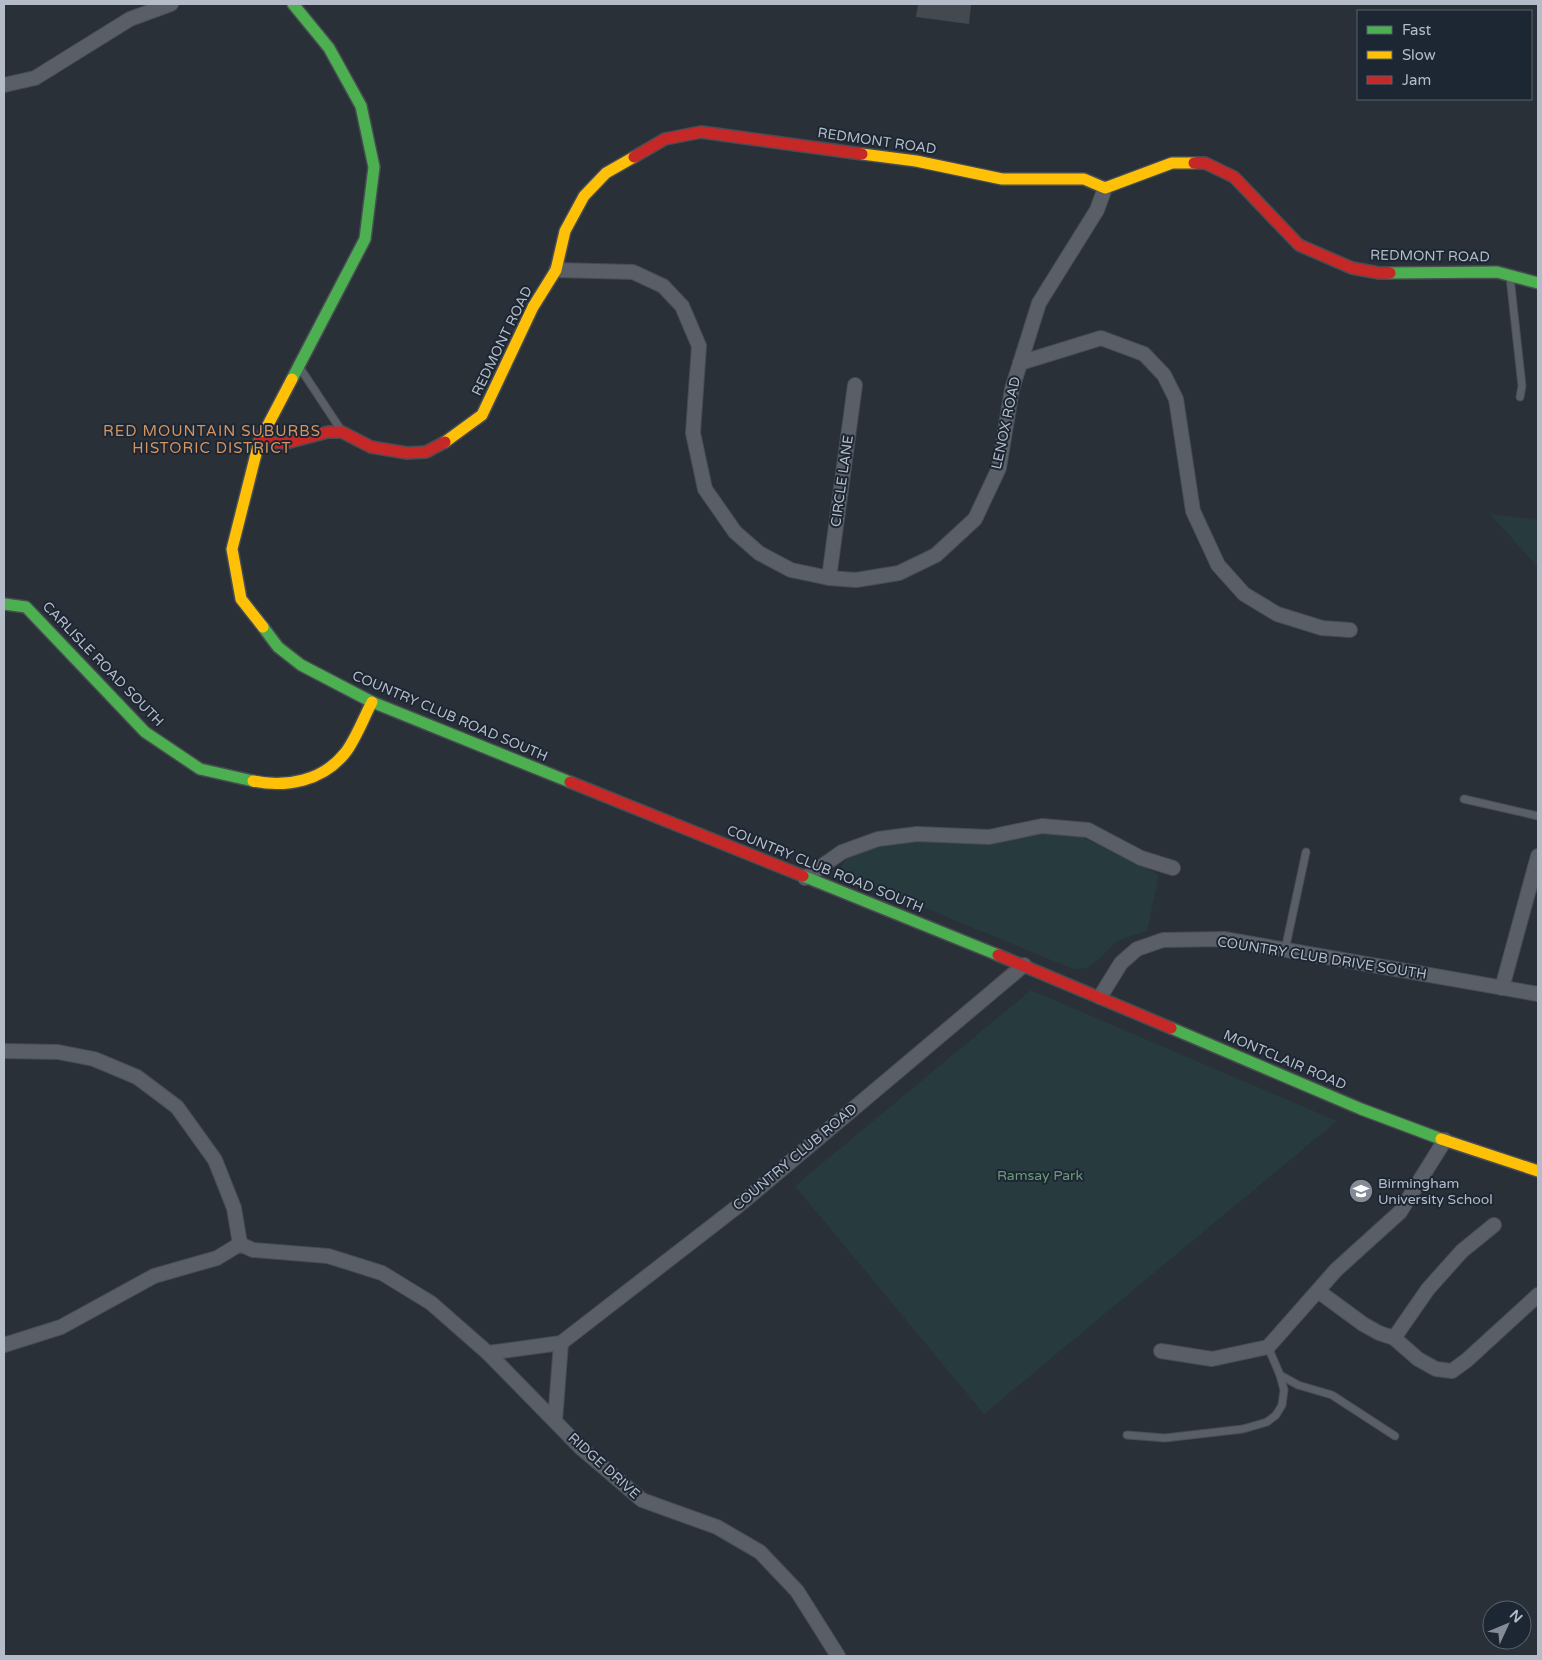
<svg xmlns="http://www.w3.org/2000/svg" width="1542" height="1660" font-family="'Varela Round',sans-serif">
  <rect width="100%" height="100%" fill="#2a3038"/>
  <g fill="#273a3e">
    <path d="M 1490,514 L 1538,520 L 1538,567 Z"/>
    <path d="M 1067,832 L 1104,846 L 1159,875 L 1147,931 C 1138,934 1125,937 1117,942 C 1102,953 1094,972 1073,969 L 843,874 L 841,866 L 848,857 L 867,846 L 893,841 L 956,841 Z"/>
    <path d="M 1031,990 L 1337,1121 L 984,1414 L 795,1186 Z"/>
  </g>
  <path fill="#444950" d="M 918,4 L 971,5 L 969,24 L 916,17 Z"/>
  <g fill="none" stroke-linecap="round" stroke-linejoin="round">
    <g stroke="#484c53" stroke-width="9">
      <g id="lane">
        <path d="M 1510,277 L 1522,386 L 1520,397"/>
        <path d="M 300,368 L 341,430"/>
        <path d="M 1464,799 L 1538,816"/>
        <path d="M 1285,950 L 1306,852"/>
        <path d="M 1280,1375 L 1298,1385 L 1332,1395 L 1395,1436"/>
        <path d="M 1127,1435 L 1165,1438 L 1243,1429 L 1267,1422 L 1276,1415 L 1282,1405 L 1284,1390 L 1280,1375 L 1268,1347"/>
      </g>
    </g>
    <g stroke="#484c53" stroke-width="16">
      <g id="street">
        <path d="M 4,85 L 35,78 L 130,19 L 171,4"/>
        <path d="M 556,270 L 633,272 L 663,286 L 682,306 L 699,346 L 693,433 L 705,489 L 735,532 L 759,553 L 791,570 L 829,578 L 856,580 L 899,573 L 936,555 L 975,519 L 999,468 L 1012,389 L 1039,303 L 1097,210 L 1105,188"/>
        <path d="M 1020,363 L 1101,338 L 1144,354 L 1164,375 L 1176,399 L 1193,511 L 1218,565 L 1244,594 L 1277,614 L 1322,628 L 1350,630"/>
        <path d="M 829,578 L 855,385"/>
        <path d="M 805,878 L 842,852 L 878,839 L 917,834 L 989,837 L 1042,826 L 1088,830 L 1141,858 L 1173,868"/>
        <path d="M 1502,988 L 1538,856"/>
        <path d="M 1100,997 L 1121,963 L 1137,949 L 1163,940 L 1224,939 L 1538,994"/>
        <path d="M 4,1051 L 58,1052 L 94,1059 L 137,1077 L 177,1107 L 215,1160 L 234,1208 L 240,1244"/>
        <path d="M 1318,1291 L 1363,1324 L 1379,1333 L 1394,1338 L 1418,1359 L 1436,1369 L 1452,1371 L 1467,1360 L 1538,1295"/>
        <path d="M 1394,1338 L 1428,1289 L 1462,1251 L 1494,1225"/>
        <path d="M 4,1345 L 61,1327 L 154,1276 L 217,1258 L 240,1244 L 253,1250 L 328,1256 L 382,1273 L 431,1303 L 488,1353 L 581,1448 L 642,1500 L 717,1527 L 760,1552 L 797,1591 L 838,1656"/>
        <path d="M 1161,1351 L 1212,1359 L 1268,1347 L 1336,1270 L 1400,1212 L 1445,1140"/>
        <path d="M 488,1353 L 561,1343 L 738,1206 L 1024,965"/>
        <path d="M 555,1421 L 561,1343"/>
      </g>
    </g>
    <g stroke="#484c53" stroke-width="14">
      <g id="fast">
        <path d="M 1390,273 L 1497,272 L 1538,283"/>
        <path d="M 292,379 L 365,239 L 374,167 L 361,106 L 329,48 L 293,4"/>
        <path d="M 4,604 L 26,607 L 145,732 L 200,769 L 253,781"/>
        <path d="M 263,627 L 278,647 L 301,665 L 372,702 L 570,782"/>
        <path d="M 803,876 L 998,955"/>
        <path d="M 1171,1028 L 1361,1109 L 1441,1139"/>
      </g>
    </g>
    <g stroke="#484c53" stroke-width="14">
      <g id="slow">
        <path d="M 862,154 L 916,161 L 1002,179 L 1084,179 L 1105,188 L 1172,163 L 1194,163"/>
        <path d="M 445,442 L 482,415 L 533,307 L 556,270 L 565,231 L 584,196 L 606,173 L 634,157"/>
        <path d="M 263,627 L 241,599 L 232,549 L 259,442 L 292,379"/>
        <path d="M 253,781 C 286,788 323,781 345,753 C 355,741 364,717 372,702"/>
        <path d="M 1441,1139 L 1538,1171"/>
      </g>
    </g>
    <g stroke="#484c53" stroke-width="14">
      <g id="jam">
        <path d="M 634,157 L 665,139 L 701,132 L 862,154"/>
        <path d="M 1194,163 L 1205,163 L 1234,177 L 1299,245 L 1352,268 L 1379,273 L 1390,273"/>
        <path d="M 259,442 L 286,443 L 328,432 L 342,432 L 371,447 L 407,453 L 426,452 L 445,442"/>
        <path d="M 570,782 L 803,876"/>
        <path d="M 998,955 L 1171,1028"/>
      </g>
    </g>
    <use href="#lane" stroke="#5a5e66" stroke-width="7"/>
    <use href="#street" stroke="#5a5e66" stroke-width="14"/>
    <use href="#fast" stroke="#4caf50" stroke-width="11"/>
    <use href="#slow" stroke="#ffc107" stroke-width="11"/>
    <use href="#jam" stroke="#c62828" stroke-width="11"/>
  </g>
  <defs>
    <g id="school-disc" transform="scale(1.25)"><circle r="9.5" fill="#848b96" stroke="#1d2633"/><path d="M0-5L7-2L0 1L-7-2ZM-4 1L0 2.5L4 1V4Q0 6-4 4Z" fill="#fff"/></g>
  </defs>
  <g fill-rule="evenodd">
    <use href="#school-disc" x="1361" y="1191"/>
  </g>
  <g text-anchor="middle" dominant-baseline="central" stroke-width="4" stroke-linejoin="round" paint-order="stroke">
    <g font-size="14" fill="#b4bcc9" stroke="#1d2633">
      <text transform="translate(877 141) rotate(8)">REDMONT ROAD</text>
      <text transform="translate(1430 256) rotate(1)">REDMONT ROAD</text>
      <text transform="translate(502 341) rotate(-64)">REDMONT ROAD</text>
      <text transform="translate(1006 423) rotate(-78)">LENOX ROAD</text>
      <text transform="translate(842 481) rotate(-82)">CIRCLE LANE</text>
      <text transform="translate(103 664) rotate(46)">CARLISLE ROAD SOUTH</text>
      <text transform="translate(450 716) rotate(23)">COUNTRY CLUB ROAD SOUTH</text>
      <text transform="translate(825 869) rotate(22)">COUNTRY CLUB ROAD SOUTH</text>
      <text transform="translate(1322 958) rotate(9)">COUNTRY CLUB DRIVE SOUTH</text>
      <text transform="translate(1285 1060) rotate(23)">MONTCLAIR ROAD</text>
      <text transform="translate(795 1157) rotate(-40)">COUNTRY CLUB ROAD</text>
      <text transform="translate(604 1466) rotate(42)">RIDGE DRIVE</text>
    </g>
    <g font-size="14" fill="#6b9a76" stroke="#1d2633">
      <text x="1040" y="1175">Ramsay Park</text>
    </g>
    <g font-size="14" fill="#b4bcc9" stroke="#1d2633" text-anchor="start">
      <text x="1378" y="1183">Birmingham<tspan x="1378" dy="16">University School</tspan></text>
    </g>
    <g font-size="15" letter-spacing="1" fill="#d59563" stroke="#1d2633">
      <text x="212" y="431">RED MOUNTAIN SUBURBS<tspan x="212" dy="17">HISTORIC DISTRICT</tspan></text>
    </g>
  </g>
  <rect width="1542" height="1660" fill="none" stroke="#b4bcc9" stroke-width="10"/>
  <rect x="1357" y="10" width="175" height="90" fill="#1d2633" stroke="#59626f"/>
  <rect x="1367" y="26" width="25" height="8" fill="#4caf50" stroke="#59626f"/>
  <text x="1402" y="35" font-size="15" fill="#b4bcc9">Fast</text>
  <rect x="1367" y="51" width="25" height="8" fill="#ffc107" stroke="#59626f"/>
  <text x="1402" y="60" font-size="15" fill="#b4bcc9">Slow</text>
  <rect x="1367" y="76" width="25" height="8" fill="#c62828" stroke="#59626f"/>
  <text x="1402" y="85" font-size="15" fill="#b4bcc9">Jam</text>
  <g transform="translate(1507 1625) rotate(46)"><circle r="24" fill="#1d2633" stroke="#59626f"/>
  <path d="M0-4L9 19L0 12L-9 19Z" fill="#848b96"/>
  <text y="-8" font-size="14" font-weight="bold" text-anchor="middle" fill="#b4bcc9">N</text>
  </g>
</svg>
